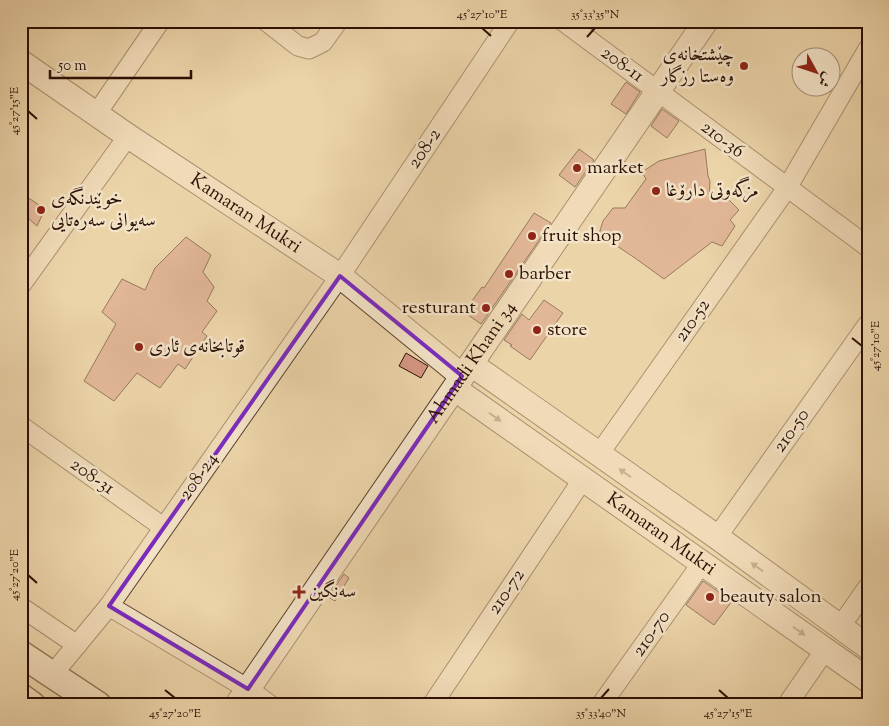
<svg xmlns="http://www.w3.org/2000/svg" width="889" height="726" font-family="'Sorts Mill Goudy',Amiri,serif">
  <rect width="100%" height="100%" fill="#ecd4a9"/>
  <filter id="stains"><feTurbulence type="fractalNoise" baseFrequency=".004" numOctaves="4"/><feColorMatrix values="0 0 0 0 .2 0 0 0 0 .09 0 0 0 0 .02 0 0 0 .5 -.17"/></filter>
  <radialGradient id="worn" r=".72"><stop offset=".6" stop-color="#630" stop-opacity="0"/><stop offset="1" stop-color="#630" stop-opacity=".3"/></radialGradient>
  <g fill="#d59682" stroke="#2b0f04">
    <path d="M 626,82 L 640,92 L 626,114 L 611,104 Z"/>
    <path d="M 662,109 L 679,121 L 667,138 L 651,126 Z"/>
    <path d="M 579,149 L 594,160 L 575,187 L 559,175 Z"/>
    <path d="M 705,149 L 708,176 L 710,181 L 709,199 L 728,199 L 739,210 L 730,220 L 735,226 L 722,246 L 712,242 L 664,279 L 635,258 L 599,234 L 603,221 L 613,208 L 625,208 L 646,179 L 642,172 L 659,161 Z"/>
    <path d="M 21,193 L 45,209 L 37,226 L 21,212 Z"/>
    <path d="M 534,213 L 551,223 L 481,324 L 464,312 L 482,287 L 484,288 Z"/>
    <path d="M 186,237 L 211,255 L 203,272 L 214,287 L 207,301 L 217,311 L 202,332 L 207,336 L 185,369 L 178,364 L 160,388 L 137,373 L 114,401 L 84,381 L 116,324 L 102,312 L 122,279 L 145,290 L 155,268 Z"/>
    <path d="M 544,300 L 563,313 L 530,360 L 510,346 L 512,345 L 504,340 L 522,314 L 529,320 Z"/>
    <path d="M 406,353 L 428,366 L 421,378 L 399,366 Z"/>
    <path d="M 344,574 L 349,578 L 335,601 L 328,597 Z"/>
    <path d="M 703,581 L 732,601 L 714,625 L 686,605 Z"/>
  </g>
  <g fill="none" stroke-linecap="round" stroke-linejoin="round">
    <g stroke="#5b402d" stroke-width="21">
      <g id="minor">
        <path d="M 266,21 L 298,46 L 309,49 L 323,42 L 338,21"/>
        <path d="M 563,21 L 868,247"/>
        <path d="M 97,113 L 160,21"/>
        <path d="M 21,285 L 128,136"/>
        <path d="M 21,426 L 163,527"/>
        <path d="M 599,454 L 787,188 L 868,49"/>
        <path d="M 717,537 L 868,324"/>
        <path d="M 109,606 L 248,689 L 270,705"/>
        <path d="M 21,607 L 77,645"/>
        <path d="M 840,627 L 868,587"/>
        <path d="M 52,675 L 109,606 L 340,276 L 510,21"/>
        <path d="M 432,705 L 583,479"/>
        <path d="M 601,705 L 702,563"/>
        <path d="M 787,705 L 825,650"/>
      </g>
    </g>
    <g stroke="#5b402d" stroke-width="26">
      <g id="tertiary">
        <path id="s1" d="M 21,62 L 128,136 L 340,276 L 462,376"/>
        <path d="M 471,364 L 717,537 L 868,647"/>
        <path id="s2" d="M 455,389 L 868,680"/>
        <path id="s3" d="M 237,705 L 706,21"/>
      </g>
    </g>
    <g stroke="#2b0f04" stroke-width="29">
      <g id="secondary">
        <path d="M 21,654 L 98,705"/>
        <path d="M 21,697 L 32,705"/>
      </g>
    </g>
    <use href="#minor" stroke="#f3e3c7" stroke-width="19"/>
    <use href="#tertiary" stroke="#f3e3c7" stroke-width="24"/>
    <use href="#secondary" stroke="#f3e3c7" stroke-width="26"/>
  </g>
  <defs><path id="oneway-solid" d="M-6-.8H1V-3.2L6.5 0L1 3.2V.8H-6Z" transform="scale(1.25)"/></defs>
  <g fill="#99846f">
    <use href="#oneway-solid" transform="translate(495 417) rotate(35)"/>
    <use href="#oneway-solid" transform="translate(625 473) rotate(-145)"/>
    <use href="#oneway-solid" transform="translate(757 567) rotate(-144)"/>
    <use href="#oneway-solid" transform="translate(799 631) rotate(35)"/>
  </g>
  <path d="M0 0H889V726H0ZM 340,276 L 462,376 L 248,689 L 109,606 Z" fill="#ecd4a9" fill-opacity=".55" fill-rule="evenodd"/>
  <path fill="none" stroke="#7b2cbf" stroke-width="4" stroke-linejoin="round" d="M 340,276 L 462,376 L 248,689 L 109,606 Z"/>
  <path fill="none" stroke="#2b0f04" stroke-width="2" d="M 482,28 L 491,36M 587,37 L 595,28M 28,111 L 37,119M 852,338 L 862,346M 28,575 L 37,583M 165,690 L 175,698M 719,690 L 728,698M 601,698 L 609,689"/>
  <g fill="#8f2418" stroke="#f3e3c7" stroke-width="2">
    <circle cx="744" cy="66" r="5"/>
    <circle cx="577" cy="168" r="5"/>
    <circle cx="656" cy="191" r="5"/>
    <circle cx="41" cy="210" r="5"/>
    <circle cx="532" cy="236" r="5"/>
    <circle cx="509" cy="274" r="5"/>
    <circle cx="486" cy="308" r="5"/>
    <circle cx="537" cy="330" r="5"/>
    <circle cx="139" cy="347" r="5"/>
    <path d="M296.5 584.5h5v5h5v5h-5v5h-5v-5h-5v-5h5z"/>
    <circle cx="710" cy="597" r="5"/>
  </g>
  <g text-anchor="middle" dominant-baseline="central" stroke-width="5" stroke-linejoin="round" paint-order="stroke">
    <g font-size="19" fill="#2b0f04" stroke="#f3e3c7" text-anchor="start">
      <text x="734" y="55" text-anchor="end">چێشتخانەی<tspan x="734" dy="22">وەستا رزگار</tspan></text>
      <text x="587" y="168">market</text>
      <text x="666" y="191">مزگەوتی دارۆغا</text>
      <text x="51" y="199">خوێندنگەی<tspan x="51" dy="22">سەیوانی سەرەتایی</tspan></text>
      <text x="542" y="236">fruit shop</text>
      <text x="519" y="274">barber</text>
      <text x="476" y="308" text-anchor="end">resturant</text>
      <text x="547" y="330">store</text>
      <text x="149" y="347">قوتابخانەی ئاری</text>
      <text x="309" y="592">سەنگین</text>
      <text x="720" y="597">beauty salon</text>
    </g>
    <g font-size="19" fill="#2b0f04" stroke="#f3e3c7">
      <text transform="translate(622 65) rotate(36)">208-11</text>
      <text transform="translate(722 140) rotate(37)">210-36</text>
      <text transform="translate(425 149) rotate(-56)">208-2</text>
      <text stroke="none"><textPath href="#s1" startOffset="271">Kamaran Mukri</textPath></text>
      <text transform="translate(693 321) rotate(-55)">210-52</text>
      <text stroke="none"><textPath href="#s3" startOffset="415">Ahmadi Khani 34</textPath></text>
      <text transform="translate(792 431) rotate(-55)">210-50</text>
      <text transform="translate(92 477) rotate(35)">208-31</text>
      <text transform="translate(199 477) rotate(-55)">208-24</text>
      <text stroke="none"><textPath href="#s2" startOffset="252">Kamaran Mukri</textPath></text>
      <text transform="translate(507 592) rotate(-56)">210-72</text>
      <text transform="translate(652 634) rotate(-55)">210-70</text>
    </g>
  </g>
  <rect width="889" height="726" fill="none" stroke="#ecd4a9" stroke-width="55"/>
  <g transform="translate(816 72) rotate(130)"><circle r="24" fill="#f3e3c7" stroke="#a38e79"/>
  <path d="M0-4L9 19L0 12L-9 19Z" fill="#8f2418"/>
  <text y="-8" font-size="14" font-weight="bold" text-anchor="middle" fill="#2b0f04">ش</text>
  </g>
  <path d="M50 70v8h141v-8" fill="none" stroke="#2b0f04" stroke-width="2.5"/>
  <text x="58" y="70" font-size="15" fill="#2b0f04" stroke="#f3e3c7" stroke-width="4" paint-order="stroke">50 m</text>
  <rect x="28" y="28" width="834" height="670" fill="none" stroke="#2b0f04" stroke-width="2"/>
  <g font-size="12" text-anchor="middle" fill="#2b0f04">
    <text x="482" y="18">45°27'10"E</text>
    <text x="595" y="18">35°33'35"N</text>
    <text transform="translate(14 111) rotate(-90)" y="4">45°27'15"E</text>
    <text transform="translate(875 346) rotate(-90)" y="4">45°27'10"E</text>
    <text transform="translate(14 575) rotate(-90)" y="4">45°27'20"E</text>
    <text x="175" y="717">45°27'20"E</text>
    <text x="601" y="717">35°33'40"N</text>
    <text x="728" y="717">45°27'15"E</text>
  </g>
  <rect width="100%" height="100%" filter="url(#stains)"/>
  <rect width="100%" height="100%" fill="url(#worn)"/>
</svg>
